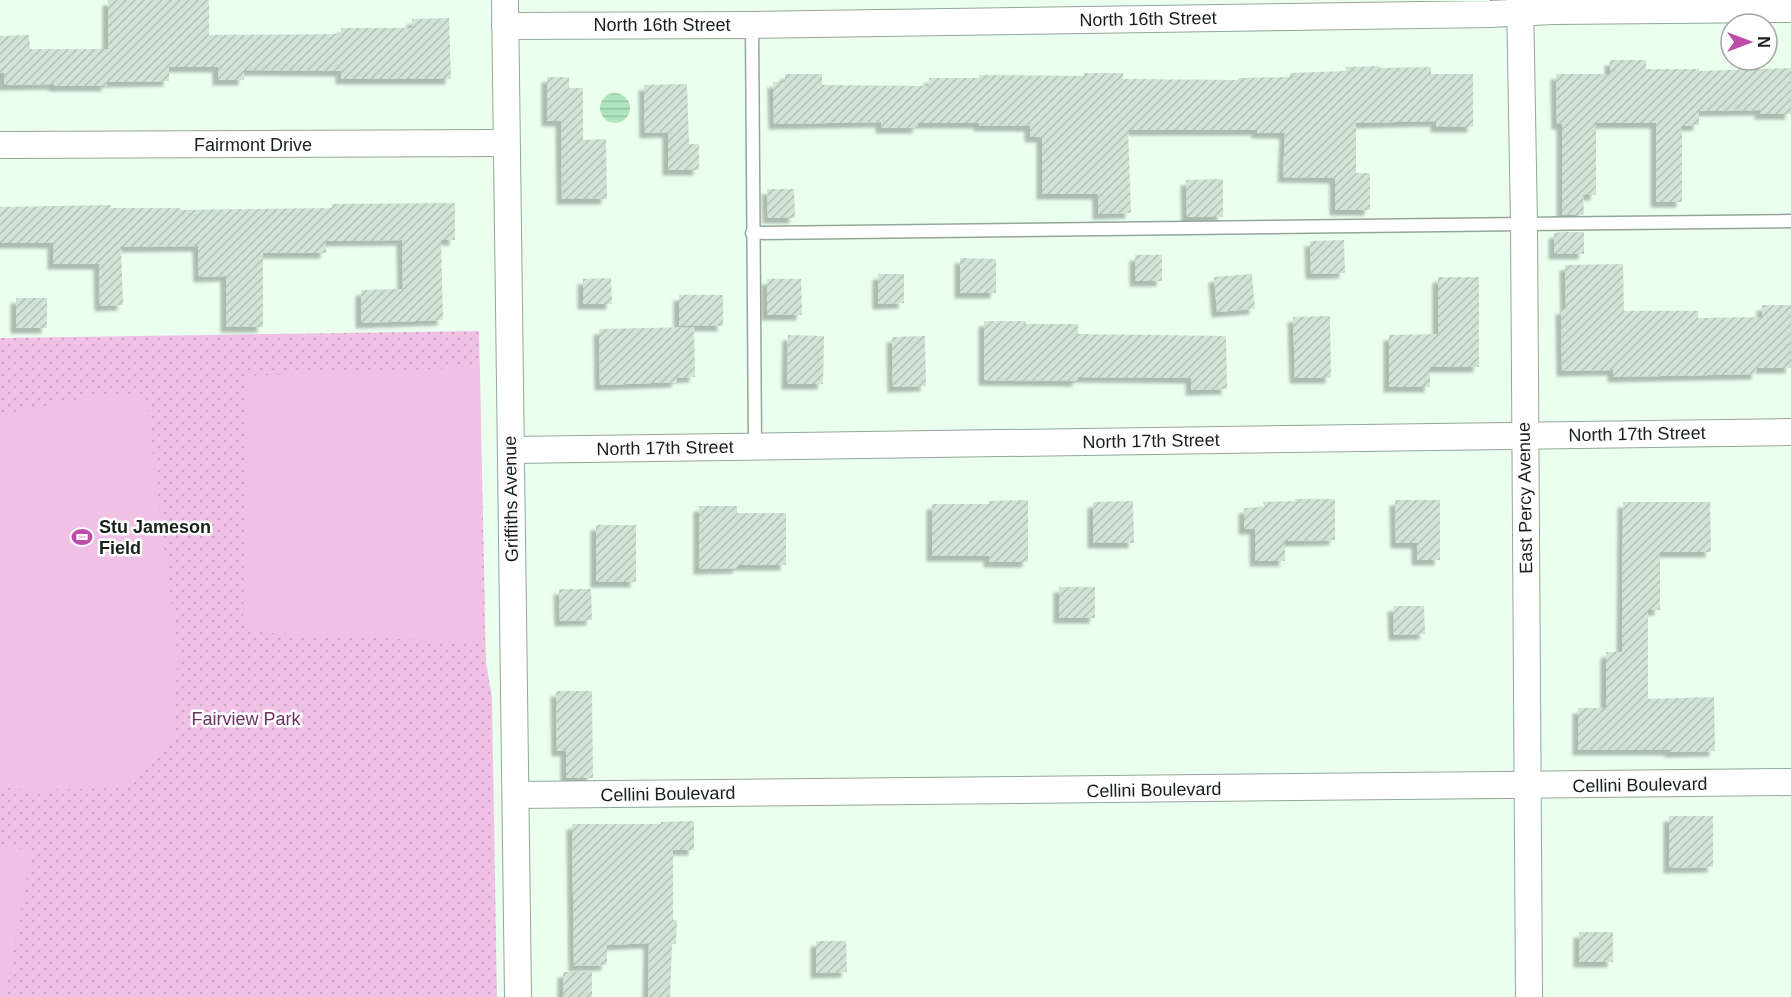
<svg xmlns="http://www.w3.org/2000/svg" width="1791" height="997" font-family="Arial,sans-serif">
  <defs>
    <pattern id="park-dots" width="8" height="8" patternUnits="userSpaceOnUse" patternTransform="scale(1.5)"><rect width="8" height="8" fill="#f0c1e5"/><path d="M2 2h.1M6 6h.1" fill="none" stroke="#cda6c4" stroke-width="1.8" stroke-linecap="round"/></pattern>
    <pattern id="water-rules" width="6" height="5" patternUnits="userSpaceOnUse" patternTransform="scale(1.5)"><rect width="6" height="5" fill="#b0e4bc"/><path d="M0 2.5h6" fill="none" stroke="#97c3a1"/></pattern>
    <pattern id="building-hatch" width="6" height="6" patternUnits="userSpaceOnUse" patternTransform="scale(1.5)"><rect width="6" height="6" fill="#d0e3d4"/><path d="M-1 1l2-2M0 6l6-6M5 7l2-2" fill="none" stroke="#b2c2b5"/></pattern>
    <filter id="shadow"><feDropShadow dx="-5.5" dy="5.5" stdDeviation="1.5" flood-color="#0004"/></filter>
  </defs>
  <rect width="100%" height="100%" fill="#ebffef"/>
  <path fill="url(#park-dots)" d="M 479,331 L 486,662 L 492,698 L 497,997 L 0,997 L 0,338 Z"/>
  <g fill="#f0c1e5">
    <path d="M 480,367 L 483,643 L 255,632 L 243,621 L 246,376 Z"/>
    <path d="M 98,395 L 129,395 L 146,398 L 178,657 L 172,743 L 129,788 L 26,790 L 0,787 L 0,418 L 13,412 Z"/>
    <path d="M 0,846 L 32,850 L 5,997 L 0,997 Z"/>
  </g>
  <circle fill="url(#water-rules)" cx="615" cy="108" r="15"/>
  <g fill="url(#building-hatch)" filter="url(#shadow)">
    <path d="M 108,0 L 209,0 L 209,35 L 341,34 L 341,28 L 412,28 L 412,19 L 449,18 L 451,79 L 341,79 L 341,71 L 244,70 L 244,80 L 218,80 L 218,67 L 169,67 L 169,81 L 107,82 L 107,86 L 54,86 L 54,84 L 4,85 L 4,73 L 0,73 L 0,36 L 29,35 L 30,49 L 108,49 Z"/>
    <path d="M 1610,60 L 1646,60 L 1646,69 L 1699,69 L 1699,71 L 1791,68 L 1791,114 L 1760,114 L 1760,110 L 1699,111 L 1699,125 L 1682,126 L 1682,202 L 1656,202 L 1656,123 L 1596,123 L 1596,195 L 1583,195 L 1584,215 L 1562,215 L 1562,124 L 1557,124 L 1556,74 L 1610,74 Z"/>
    <path d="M 1380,66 L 1380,68 L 1431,67 L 1431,74 L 1473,74 L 1473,127 L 1436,127 L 1436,121 L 1356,123 L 1356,173 L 1370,173 L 1370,210 L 1335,210 L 1335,178 L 1283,177 L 1285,133 L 1257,133 L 1257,130 L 1128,130 L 1131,213 L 1098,214 L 1098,194 L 1042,194 L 1042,137 L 1030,137 L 1030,126 L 979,126 L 979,123 L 918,123 L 918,128 L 881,128 L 881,122 L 774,124 L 773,82 L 785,82 L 785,74 L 822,74 L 822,85 L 929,86 L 929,78 L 979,78 L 979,75 L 1084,76 L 1084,73 L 1123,73 L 1123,79 L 1238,80 L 1238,78 L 1290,77 L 1290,73 L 1346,71 L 1346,67 Z"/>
    <path d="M 547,77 L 569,77 L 569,88 L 583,88 L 583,140 L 606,139 L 607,199 L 562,199 L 561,121 L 547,121 Z"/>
    <path d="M 687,84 L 689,144 L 699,144 L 699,170 L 668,170 L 668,132 L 645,133 L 644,85 Z"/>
    <path d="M 1223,179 L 1223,217 L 1187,217 L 1186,180 Z"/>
    <path d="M 767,189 L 794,189 L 795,218 L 768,218 Z"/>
    <path d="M 455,203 L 455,240 L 441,240 L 443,320 L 361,323 L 361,290 L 403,289 L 402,240 L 326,241 L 326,253 L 263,253 L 263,327 L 226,327 L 226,276 L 199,277 L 198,246 L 121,247 L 123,305 L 100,306 L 99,264 L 53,264 L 53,243 L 0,243 L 0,207 L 111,205 L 111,208 L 180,208 L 180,210 L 332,208 L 332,204 Z"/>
    <path d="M 1562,232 L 1584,232 L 1584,254 L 1554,254 L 1554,233 Z"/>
    <path d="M 1344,240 L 1345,273 L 1311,274 L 1310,241 Z"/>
    <rect x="1135" y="255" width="27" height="26"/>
    <path d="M 960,258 L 996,259 L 996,293 L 960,293 Z"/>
    <path d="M 1623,264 L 1624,311 L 1698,311 L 1698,318 L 1762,317 L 1762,305 L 1791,305 L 1791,368 L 1757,368 L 1757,374 L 1613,377 L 1613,370 L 1562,371 L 1561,309 L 1566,309 L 1565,265 Z"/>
    <path d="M 878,274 L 904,274 L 904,303 L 878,304 Z"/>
    <path d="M 1252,274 L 1255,309 L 1217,312 L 1214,277 Z"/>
    <path d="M 1438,277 L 1479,277 L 1479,367 L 1430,367 L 1430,387 L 1389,387 L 1389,335 L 1438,334 Z"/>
    <path d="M 611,278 L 612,304 L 583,304 L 583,279 Z"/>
    <path d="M 767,279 L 801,279 L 802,315 L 767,315 Z"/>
    <rect x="679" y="295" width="44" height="31"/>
    <rect x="16" y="298" width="31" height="30"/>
    <path d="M 1330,316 L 1331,378 L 1295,378 L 1293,317 Z"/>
    <path d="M 984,321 L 1026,321 L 1026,324 L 1078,324 L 1078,334 L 1226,336 L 1227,389 L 1191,390 L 1191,378 L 1078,377 L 1078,381 L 984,380 Z"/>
    <path d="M 694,327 L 695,377 L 677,378 L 677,382 L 600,385 L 599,329 Z"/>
    <path d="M 788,335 L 824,336 L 823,384 L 787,384 Z"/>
    <path d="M 925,336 L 926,386 L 893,387 L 892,337 Z"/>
    <path d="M 1295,499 L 1335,499 L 1335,540 L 1285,541 L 1285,561 L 1255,561 L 1255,529 L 1244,529 L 1244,508 L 1264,507 L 1263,502 L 1295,501 Z"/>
    <path d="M 1028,500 L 1028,562 L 989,562 L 989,556 L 932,556 L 932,504 L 989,504 L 989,501 Z"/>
    <path d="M 1395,500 L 1440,500 L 1440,560 L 1417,560 L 1417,543 L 1396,543 Z"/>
    <path d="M 1133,501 L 1134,543 L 1093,543 L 1093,502 Z"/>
    <path d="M 1623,502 L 1710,502 L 1711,552 L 1660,552 L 1660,610 L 1648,610 L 1648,699 L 1714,697 L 1715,751 L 1670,752 L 1670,750 L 1578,750 L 1578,708 L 1606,708 L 1606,652 L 1622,652 Z"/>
    <path d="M 699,506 L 737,506 L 737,513 L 786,513 L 786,565 L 738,565 L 738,568 L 699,569 Z"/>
    <rect x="596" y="525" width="40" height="57"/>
    <rect x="1059" y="587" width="36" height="31"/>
    <path d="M 559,589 L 591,589 L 592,620 L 560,621 Z"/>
    <path d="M 1393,606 L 1424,606 L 1425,634 L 1394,635 Z"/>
    <path d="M 556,691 L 592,691 L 593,778 L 566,778 L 566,751 L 557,751 Z"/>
    <path d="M 1669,816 L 1713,816 L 1713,867 L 1669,868 Z"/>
    <path d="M 694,821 L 694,850 L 673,850 L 673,920 L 677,920 L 676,944 L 672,944 L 670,997 L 648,997 L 649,943 L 607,945 L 607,965 L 574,966 L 572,824 L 661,824 L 661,822 Z"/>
    <rect x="1579" y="932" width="34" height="30"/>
    <path d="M 816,941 L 846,941 L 847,972 L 816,973 Z"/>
    <rect x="563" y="972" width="29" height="25"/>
  </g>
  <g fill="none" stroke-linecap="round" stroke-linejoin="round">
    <g stroke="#94a698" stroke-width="15">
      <g id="service">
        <path d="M 752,25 L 755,447"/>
        <path d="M 752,233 L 1791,221"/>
      </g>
    </g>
    <g stroke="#94a698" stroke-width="28">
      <g id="minor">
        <path d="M 505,0 L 518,997"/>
        <path d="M 1520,0 L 1524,224 L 1529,997"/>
        <path d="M 505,26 L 752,25 L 1490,14 L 1553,11 L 1791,9"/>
        <path d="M 0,145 L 506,143"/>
        <path d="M 511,450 L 1791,432"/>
        <path d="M 516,795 L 1791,782"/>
      </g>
    </g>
    <use href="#service" stroke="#fff" stroke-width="12"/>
    <use href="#minor" stroke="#fff" stroke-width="26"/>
  </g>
  <defs>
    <g id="stadium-bare" transform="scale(1.62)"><path d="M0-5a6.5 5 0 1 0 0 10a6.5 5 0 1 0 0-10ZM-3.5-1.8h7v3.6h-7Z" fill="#bc4daa" stroke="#fff" stroke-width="2.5" paint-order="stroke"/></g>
  </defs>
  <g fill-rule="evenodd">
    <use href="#stadium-bare" x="82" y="537"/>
  </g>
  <g text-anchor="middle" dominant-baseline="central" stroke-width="5" stroke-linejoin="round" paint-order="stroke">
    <g font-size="18" fill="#19201b" stroke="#fff">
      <text transform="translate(1148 19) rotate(-1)">North 16th Street</text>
      <text x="662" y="25">North 16th Street</text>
      <text x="253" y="145">Fairmont Drive</text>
      <text transform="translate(1637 434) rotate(-1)">North 17th Street</text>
      <text transform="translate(1151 441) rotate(-1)">North 17th Street</text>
      <text transform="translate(665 448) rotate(-1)">North 17th Street</text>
      <text transform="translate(1525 498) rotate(-91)">East Percy Avenue</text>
      <text transform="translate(511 499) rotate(-91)">Griffiths Avenue</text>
      <text transform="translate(1640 785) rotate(-1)">Cellini Boulevard</text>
      <text transform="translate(1154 790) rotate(-1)">Cellini Boulevard</text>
      <text transform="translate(668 794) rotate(-1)">Cellini Boulevard</text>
    </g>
    <g font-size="18" font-weight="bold" fill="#19201b" stroke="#fff" text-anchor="start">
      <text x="99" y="527">Stu Jameson<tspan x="99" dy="21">Field</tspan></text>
    </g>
    <g font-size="18" fill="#6d3162" stroke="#fff">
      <text x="246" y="719">Fairview Park</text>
    </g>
  </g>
  <g transform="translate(1749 42) rotate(90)"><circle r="28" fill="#ffffff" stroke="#a3a6a4" stroke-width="1.5"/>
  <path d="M0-4.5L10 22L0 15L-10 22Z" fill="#bc4daa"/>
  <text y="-9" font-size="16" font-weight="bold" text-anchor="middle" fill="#19201b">N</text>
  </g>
</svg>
